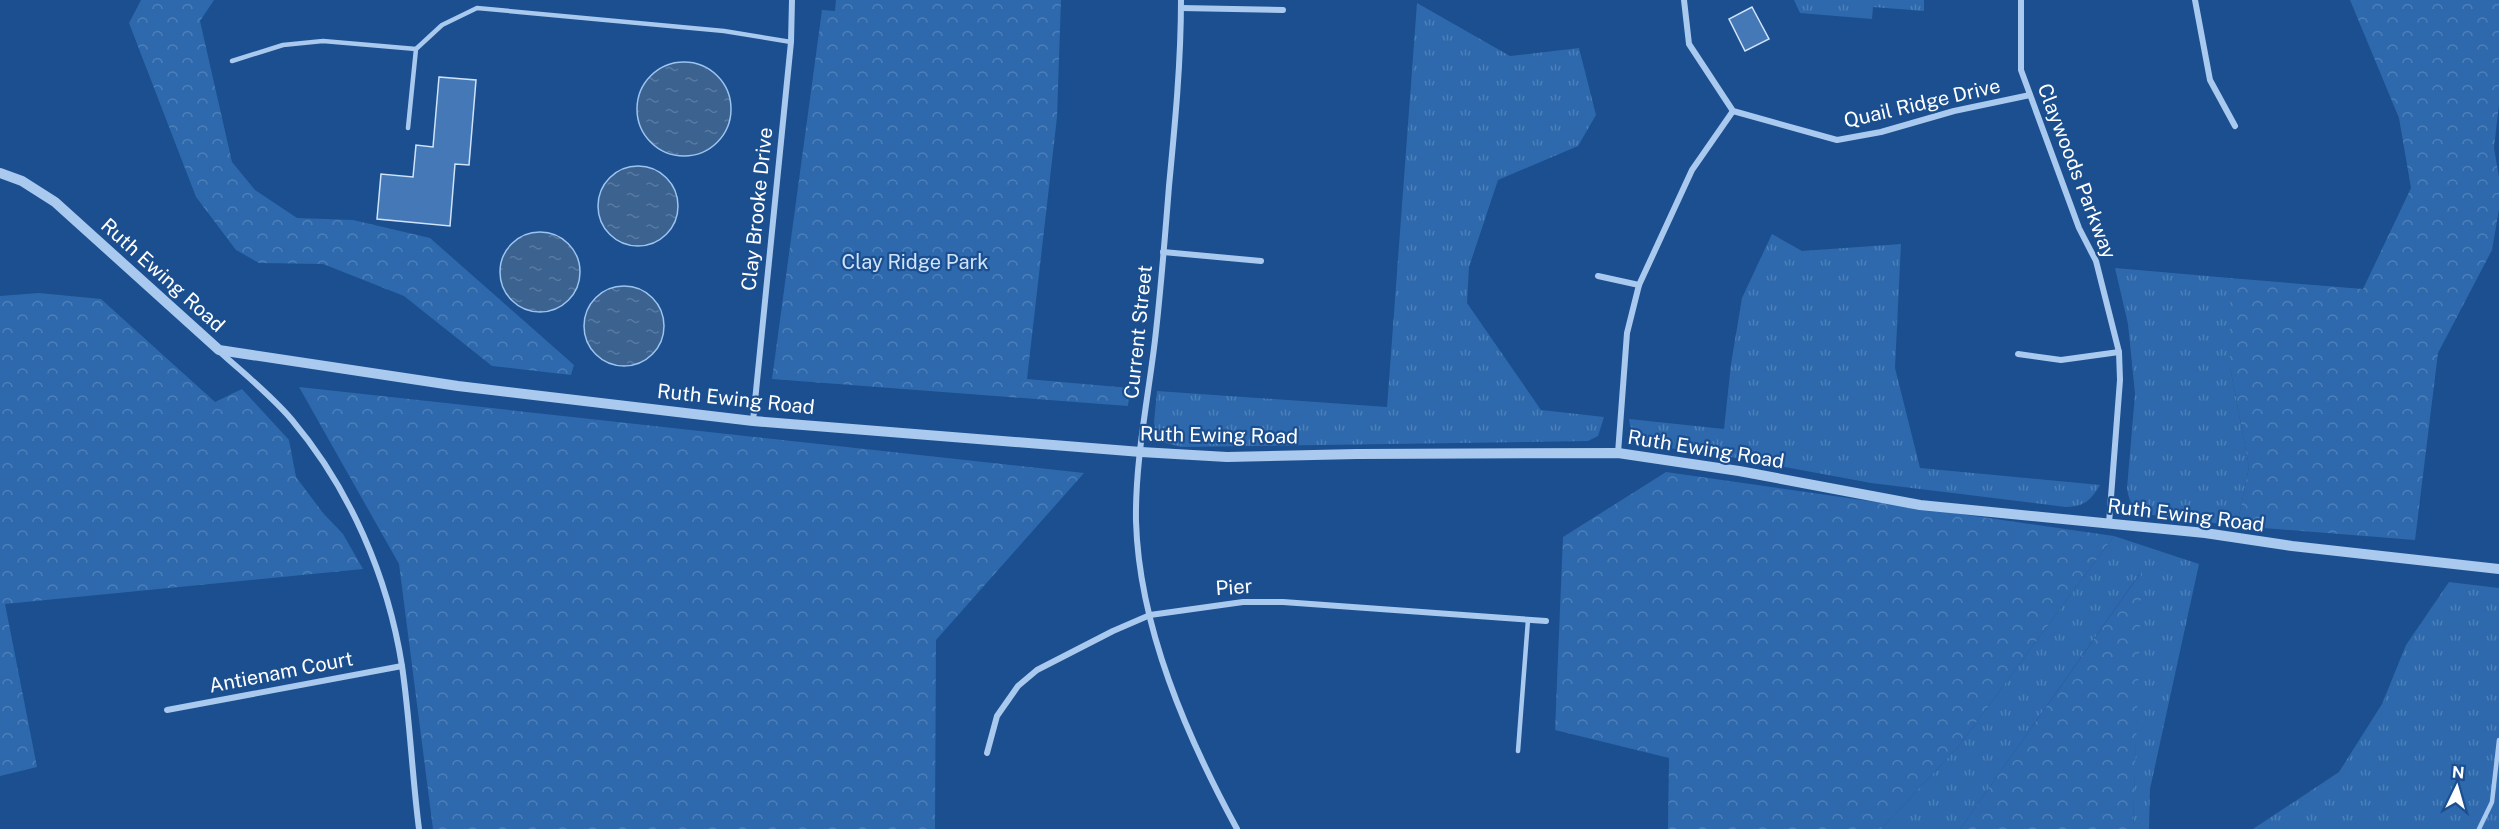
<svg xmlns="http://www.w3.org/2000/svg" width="2499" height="829" font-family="'Public Sans',sans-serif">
  <defs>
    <pattern id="grass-tufts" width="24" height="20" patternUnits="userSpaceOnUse" patternTransform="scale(1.5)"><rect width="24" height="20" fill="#2e69ad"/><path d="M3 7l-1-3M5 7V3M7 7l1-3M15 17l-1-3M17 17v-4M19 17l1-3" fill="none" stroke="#4d80b9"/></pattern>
    <pattern id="forest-crowns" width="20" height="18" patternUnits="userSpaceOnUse" patternTransform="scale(1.5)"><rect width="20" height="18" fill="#2e69ad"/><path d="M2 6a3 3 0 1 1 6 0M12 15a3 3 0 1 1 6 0" fill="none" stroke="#4d80b9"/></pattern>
    <pattern id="water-ripples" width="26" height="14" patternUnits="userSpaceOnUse" patternTransform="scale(1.5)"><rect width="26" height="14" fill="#3c6290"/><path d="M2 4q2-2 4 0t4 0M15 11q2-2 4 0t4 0" fill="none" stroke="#597aa1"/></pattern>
  </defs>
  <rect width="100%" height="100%" fill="#1b4f8f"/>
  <g fill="url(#grass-tufts)">
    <path d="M 1794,0 L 1924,0 L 1924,11 L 1873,7 L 1872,19 L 1800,13 Z"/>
    <path d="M 1417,3 L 1510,56 L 1579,48 L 1596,115 L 1578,146 L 1498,180 L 1469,267 L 1467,303 L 1541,410 L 1604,417 L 1598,436 L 1588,441 L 1181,447 L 1166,443 L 1156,434 L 1154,422 L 1157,391 L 1387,407 Z"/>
    <path d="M 1772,234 L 1802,251 L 1901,244 L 1895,368 L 1920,468 L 2100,485 C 2090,501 2085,506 2066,507 L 1871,483 L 1731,457 L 1648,445 C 1634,440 1631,433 1629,419 L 1724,429 L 1731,364 L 1742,298 Z"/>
    <path d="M 2115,268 L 2230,278 L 2230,366 L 2249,467 L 2237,526 L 2145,514 C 2132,507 2129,502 2127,488 L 2135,394 L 2128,324 Z"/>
    <path d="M 2114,536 L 2199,564 L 2150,789 L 2149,829 L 2133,829 L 2141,572 L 1960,829 L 1881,829 L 1958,747 Z"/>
    <path d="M 2449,582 L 2499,588 L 2499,829 L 2253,829 L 2339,772 L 2382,704 L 2406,645 Z"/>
  </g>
  <g fill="url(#forest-crowns)">
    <path d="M 141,0 L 214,0 L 200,21 L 232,162 L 255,190 L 297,218 L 353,220 L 430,238 L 574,365 L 571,375 L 492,366 L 404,296 L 323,264 L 259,263 L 236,250 L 196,197 L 129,23 Z"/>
    <path d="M 836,0 L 1061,0 L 1057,117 L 1027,379 L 1130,388 L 1128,406 L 772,379 L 822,10 L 835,11 Z"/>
    <path d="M 2350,0 L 2499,0 L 2499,104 L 2494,148 L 2499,177 L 2499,209 L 2492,250 L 2438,353 L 2415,540 L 2237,526 L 2249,467 L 2230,366 L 2230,278 L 2363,289 L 2411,188 L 2399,118 Z"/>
    <path d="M 39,293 L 101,299 L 215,402 L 242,389 L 289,440 L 296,477 L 323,513 L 343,534 L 363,569 L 5,604 L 37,767 L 0,776 L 0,296 Z"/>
    <path d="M 299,387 L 1084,473 L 936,640 L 935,829 L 433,829 L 399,564 Z"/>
    <path d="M 1666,472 L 2114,536 L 1958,747 L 1881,829 L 1668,829 L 1669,758 L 1555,730 L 1563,537 Z"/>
    <path d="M 2142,571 L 2133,829 L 1960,829 Z"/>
  </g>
  <g fill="url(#water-ripples)" stroke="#9cc4f0" stroke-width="1.5">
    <circle cx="684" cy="109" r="47"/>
    <circle cx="638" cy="206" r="40"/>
    <circle cx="540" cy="272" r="40"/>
    <circle cx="624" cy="326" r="40"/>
  </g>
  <g fill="#4478b7" stroke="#cfe3fa" stroke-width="1.5">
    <path d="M 1752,7 L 1769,39 L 1745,51 L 1729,19 Z"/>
    <path d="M 439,77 L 476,80 L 469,165 L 455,164 L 450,226 L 377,219 L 381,174 L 413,177 L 416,145 L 433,147 Z"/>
  </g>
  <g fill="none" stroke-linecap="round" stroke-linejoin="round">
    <g stroke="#a9c9ee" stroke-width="4.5">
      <path d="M 232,61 L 283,45 L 323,41 L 416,49"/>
      <path d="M 408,128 L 416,49 L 442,25 L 477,8 L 724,31 L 791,42"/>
      <path d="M 1518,751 L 1528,620"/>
      <path d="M 2479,829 L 2492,802 L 2499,740"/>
    </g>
    <g stroke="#a9c9ee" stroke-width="6">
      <path d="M 1181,0 C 1181,62 1175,124 1169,186 C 1165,237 1161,289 1155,340 C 1148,399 1135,461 1136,521 C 1139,627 1187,737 1237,829"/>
      <path d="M 1684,0 L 1689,44 L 1733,111 L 1837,140 L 1881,132 L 1954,111 L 2030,95"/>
      <path d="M 2021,0 L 2021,70 L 2079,228 L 2096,261 L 2119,352 L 2120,380 L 2109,523"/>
      <path d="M 2195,0 L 2210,80 L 2235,126"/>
      <path d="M 1181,8 L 1283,10"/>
      <path d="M 1163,252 L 1261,261"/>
      <path d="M 1598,276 L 1639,285"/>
      <path d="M 219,351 C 243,373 271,395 292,420 C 350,489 388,577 402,666 C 410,720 412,775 419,829"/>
      <path d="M 2018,354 L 2061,360 L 2119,352"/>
      <path d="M 753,421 L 791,42 L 792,0"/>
      <path d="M 1618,453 L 1627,333 L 1639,285 L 1692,170 L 1733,111"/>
      <path d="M 167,710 L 402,666"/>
      <path d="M 987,753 L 997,716 L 1018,686 L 1037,670 L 1113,631 L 1150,615 L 1243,602 L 1283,602 L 1546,621"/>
    </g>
    <path stroke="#a9c9ee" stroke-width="10" d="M 0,173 L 22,181 L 55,202 L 219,350 L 458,386 L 753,421 L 1141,452 L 1227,457 L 1357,454 L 1618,453 L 1739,471 L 1920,505 L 2205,533 L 2292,546 L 2499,569"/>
  </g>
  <g text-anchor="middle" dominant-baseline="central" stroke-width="4.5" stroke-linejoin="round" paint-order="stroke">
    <g font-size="20" fill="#fff" stroke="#1b4f8f">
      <text transform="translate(1922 103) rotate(-13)">Quail Ridge Drive</text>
      <text transform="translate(2077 171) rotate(69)">Claywoods Parkway</text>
      <text transform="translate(757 209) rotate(-84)">Clay Brooke Drive</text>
      <text transform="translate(163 275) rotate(42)">Ruth Ewing Road</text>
      <text transform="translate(1138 332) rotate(-84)">Current Street</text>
      <text transform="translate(736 399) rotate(6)">Ruth Ewing Road</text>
      <text transform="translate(1219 435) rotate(1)">Ruth Ewing Road</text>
      <text transform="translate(1706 449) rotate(9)">Ruth Ewing Road</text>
      <text transform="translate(2186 515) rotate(7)">Ruth Ewing Road</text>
      <text transform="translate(1234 587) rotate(-4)">Pier</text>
      <text transform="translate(281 672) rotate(-11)">Antienam Court</text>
    </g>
    <g font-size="20" fill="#cfe3fa" stroke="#1b4f8f">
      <text x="915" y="262">Clay Ridge Park</text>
    </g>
  </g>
  <g transform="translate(2457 787) rotate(5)" stroke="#1b4f8f" stroke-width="4.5" paint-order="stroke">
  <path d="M0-4.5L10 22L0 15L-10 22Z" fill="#ffffff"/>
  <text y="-9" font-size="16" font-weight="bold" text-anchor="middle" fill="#ffffff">N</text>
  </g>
</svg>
